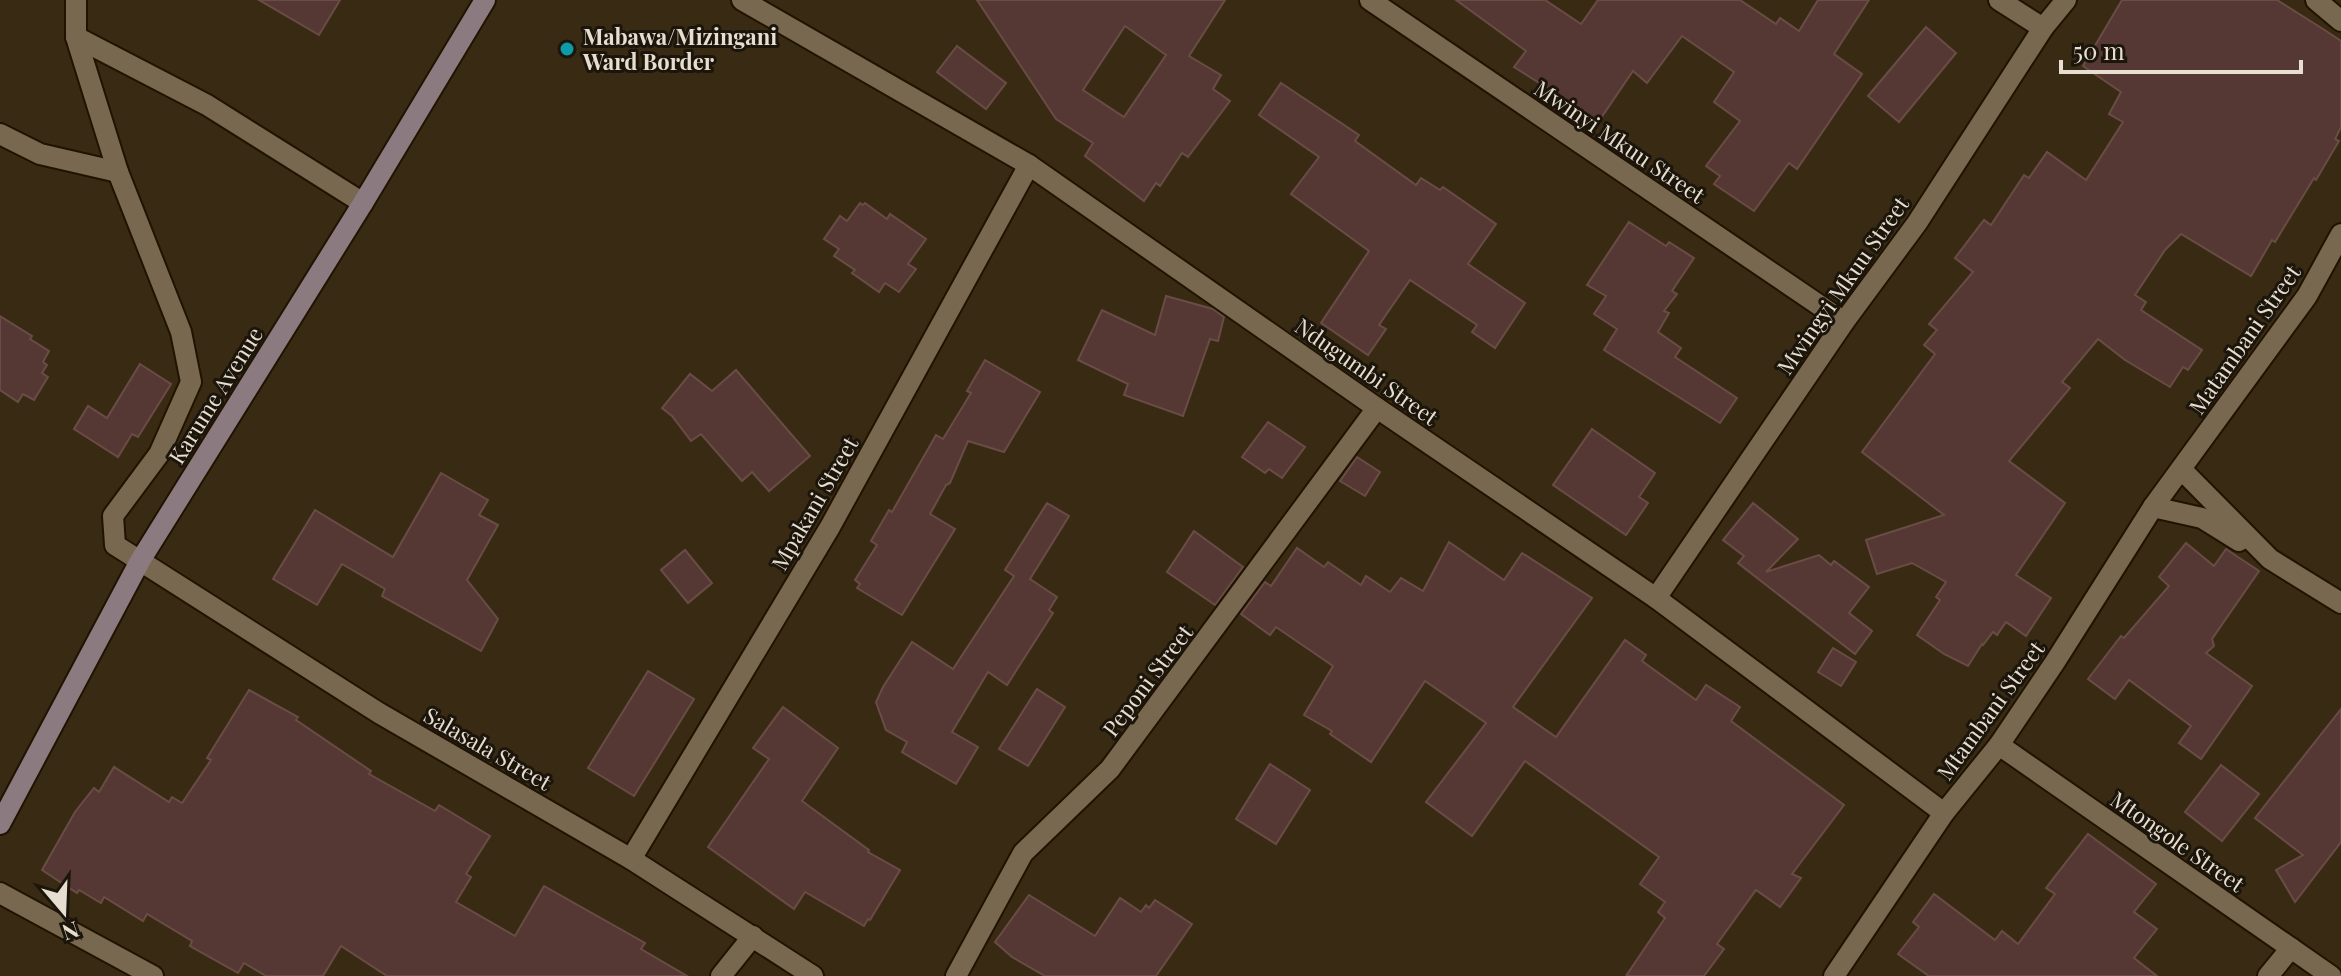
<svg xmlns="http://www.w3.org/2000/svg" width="2341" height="976" font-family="'Playfair Display',serif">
  <rect width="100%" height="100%" fill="#392b13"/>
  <g fill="#553833" stroke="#6a4c46" stroke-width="2" fill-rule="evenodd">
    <path d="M 259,0 L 340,0 L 319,35 Z"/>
    <path d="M 977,0 L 1225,0 L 1189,56 L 1221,75 L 1213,89 L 1230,101 L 1188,157 L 1182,153 L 1160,186 L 1156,183 L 1144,201 L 1085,156 L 1093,143 L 1056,119 ZM 1125,26 L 1166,55 L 1124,117 L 1083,90 Z"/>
    <path d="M 1456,0 L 1545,0 L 1581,24 L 1598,0 L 1740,0 L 1776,24 L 1780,18 L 1799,31 L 1818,0 L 1869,0 L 1834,54 L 1862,74 L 1797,169 L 1789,163 L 1754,211 L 1714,184 L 1720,176 L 1706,166 L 1740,121 L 1714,102 L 1734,72 L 1682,36 L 1647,83 L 1633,71 L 1599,121 L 1514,67 L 1526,51 Z"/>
    <path d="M 2122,0 L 2277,0 L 2323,29 L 2341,41 L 2341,127 L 2335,139 L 2339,141 L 2316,180 L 2314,178 L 2275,242 L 2272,240 L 2251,276 L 2181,234 L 2165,250 L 2135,295 L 2146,302 L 2141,310 L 2202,350 L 2188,370 L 2183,367 L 2170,387 L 2125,360 L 2098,339 L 2062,382 L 2070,388 L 2009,461 L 2065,503 L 2016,575 L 2051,598 L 2026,636 L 2006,622 L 1997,635 L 1993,632 L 1983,645 L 1982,644 L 1968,666 L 1944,654 L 1917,635 L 1940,600 L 1936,597 L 1946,582 L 1912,563 L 1877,574 L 1866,540 L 1944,515 L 1862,452 L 1935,354 L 1924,345 L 1937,330 L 1929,324 L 1973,272 L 1955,258 L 1984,220 L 1991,225 L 2024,175 L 2029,178 L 2047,152 L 2086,180 L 2123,122 L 2109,114 L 2121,92 L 2083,66 Z"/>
    <path d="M 1926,27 L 1956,53 L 1899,122 L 1868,96 Z"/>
    <path d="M 957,46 L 1006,83 L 986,109 L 937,72 Z"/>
    <path d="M 1281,83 L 1359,135 L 1355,141 L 1416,185 L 1421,178 L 1440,190 L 1443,187 L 1496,224 L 1468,264 L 1525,303 L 1495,348 L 1472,332 L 1477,325 L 1410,280 L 1379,325 L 1386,329 L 1368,355 L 1321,323 L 1369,251 L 1291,194 L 1319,157 L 1259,115 Z"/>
    <path d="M 860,203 L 863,205 L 865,203 L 887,219 L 890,214 L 926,239 L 908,264 L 916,269 L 899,292 L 885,283 L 879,292 L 852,273 L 855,270 L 834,256 L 839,249 L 824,239 L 840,216 L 847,221 Z"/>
    <path d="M 1629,222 L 1666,246 L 1669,242 L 1694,258 L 1672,291 L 1677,294 L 1664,311 L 1669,313 L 1658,332 L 1681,348 L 1675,357 L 1737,398 L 1720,423 L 1604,350 L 1617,329 L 1594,314 L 1606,296 L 1587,285 Z"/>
    <path d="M 1166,296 L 1213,309 L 1224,317 L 1218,341 L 1210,339 L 1183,416 L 1124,395 L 1128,384 L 1078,360 L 1102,310 L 1155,335 Z"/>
    <path d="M 0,316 L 32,336 L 30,339 L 49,351 L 43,362 L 47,365 L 42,373 L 48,377 L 34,400 L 23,394 L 18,402 L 0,390 Z"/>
    <path d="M 985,360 L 1040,392 L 1004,452 L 968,441 L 950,483 L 946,485 L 930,514 L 955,529 L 902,615 L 857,588 L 860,584 L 855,580 L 877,545 L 871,541 L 889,510 L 892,512 L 936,435 L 943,439 L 971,393 L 967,391 Z"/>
    <path d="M 140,364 L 171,384 L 138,437 L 132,434 L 118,457 L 74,429 L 88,406 L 107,418 Z"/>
    <path d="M 736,370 L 810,456 L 769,491 L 752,472 L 742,481 L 701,434 L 691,441 L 672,416 L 662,408 L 690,374 L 712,391 Z"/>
    <path d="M 1268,422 L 1305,447 L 1282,478 L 1269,469 L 1265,473 L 1242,457 Z"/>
    <path d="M 1592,429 L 1655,473 L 1639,497 L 1648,503 L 1626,535 L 1553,485 Z"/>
    <path d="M 1357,457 L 1380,472 L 1365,496 L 1340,481 Z"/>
    <path d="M 441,473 L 488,500 L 479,515 L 498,525 L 467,580 L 498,619 L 481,651 L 382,596 L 385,589 L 342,564 L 317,605 L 273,579 L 315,510 L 393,557 Z"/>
    <path d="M 1047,503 L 1069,516 L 1030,579 L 1057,597 L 1049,610 L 1053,613 L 1007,685 L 988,672 L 952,732 L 978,747 L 956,784 L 902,752 L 907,742 L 886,730 L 876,702 L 883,687 L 912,642 L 953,669 L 1014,576 L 1005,570 Z"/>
    <path d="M 1753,503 L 1798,539 L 1766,572 L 1819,555 L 1831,565 L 1834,561 L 1869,587 L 1849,613 L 1872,631 L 1855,654 L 1738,563 L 1744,556 L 1723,540 Z"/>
    <path d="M 1194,531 L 1243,567 L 1215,605 L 1167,572 Z"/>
    <path d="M 1449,542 L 1504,580 L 1522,553 L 1592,598 L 1513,707 L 1556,737 L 1625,640 L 1646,655 L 1642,661 L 1696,700 L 1706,685 L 1740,707 L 1731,721 L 1844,805 L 1792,874 L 1801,878 L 1780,907 L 1756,890 L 1717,944 L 1724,949 L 1704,976 L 1626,976 L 1665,918 L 1658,912 L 1665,902 L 1640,884 L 1659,857 L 1525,761 L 1472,836 L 1426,802 L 1486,723 L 1425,681 L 1371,762 L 1330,734 L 1332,731 L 1304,715 L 1333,666 L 1276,627 L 1270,635 L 1241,614 L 1265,582 L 1271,586 L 1297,548 L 1324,567 L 1328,562 L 1361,585 L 1366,576 L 1390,592 L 1401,578 L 1423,591 Z"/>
    <path d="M 2186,543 L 2214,566 L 2226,549 L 2259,571 L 2212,639 L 2214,646 L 2206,653 L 2252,686 L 2201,759 L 2179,743 L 2191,726 L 2129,680 L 2115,699 L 2088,679 L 2121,636 L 2124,638 L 2169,586 L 2159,577 Z"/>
    <path d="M 685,550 L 712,583 L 688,603 L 661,570 Z"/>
    <path d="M 1833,648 L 1856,662 L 1841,686 L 1818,672 Z"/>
    <path d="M 648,671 L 694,699 L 634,796 L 588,768 Z"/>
    <path d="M 1037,689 L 1065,707 L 1028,766 L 999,749 Z"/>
    <path d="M 249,690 L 298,717 L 296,720 L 371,771 L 369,774 L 435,811 L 439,805 L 490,836 L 466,874 L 471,877 L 456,902 L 515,936 L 544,886 L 645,943 L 641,949 L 687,976 L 387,976 L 341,946 L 323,976 L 266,976 L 244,963 L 238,973 L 190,946 L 192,941 L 147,914 L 143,921 L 104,897 L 101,903 L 79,890 L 77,893 L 42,870 L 75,812 L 94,788 L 99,792 L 114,767 L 169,802 L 172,797 L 182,803 L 211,760 L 207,758 Z"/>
    <path d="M 783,707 L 838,748 L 802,801 L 869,850 L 868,852 L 900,870 L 870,920 L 868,919 L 864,926 L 805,892 L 794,909 L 708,847 L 769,759 L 753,748 Z"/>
    <path d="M 2341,709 L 2341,842 L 2295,902 L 2276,870 L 2303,855 L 2255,818 Z"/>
    <path d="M 1270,764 L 1310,790 L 1276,844 L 1236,819 Z"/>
    <path d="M 2221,765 L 2259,794 L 2222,841 L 2185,812 Z"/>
    <path d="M 2088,834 L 2156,884 L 2134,912 L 2157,929 L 2134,958 L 2157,976 L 1929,976 L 1898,954 L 1919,927 L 1913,922 L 1934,894 L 1995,940 L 2002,931 L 2018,944 L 2055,894 L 2046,888 Z"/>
    <path d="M 1029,895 L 1095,936 L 1120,898 L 1141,912 L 1146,905 L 1149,908 L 1155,900 L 1192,924 L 1156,976 L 1045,976 L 1012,957 L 995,942 Z"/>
  </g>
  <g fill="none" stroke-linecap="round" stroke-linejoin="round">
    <g stroke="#201300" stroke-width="24">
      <g id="street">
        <path d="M 76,0 L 76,37 L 118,172 L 181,332 L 191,382 L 159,454 L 113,516 L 115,545 L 379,713 L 631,859 L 813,976"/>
        <path d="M 742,0 L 1029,165 L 1377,408 L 1656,598 L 1944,813"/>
        <path d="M 1370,0 L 1844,322"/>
        <path d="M 1999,0 L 2043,28"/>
        <path d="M 2316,0 L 2341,21"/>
        <path d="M 76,37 L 207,105 L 363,203"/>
        <path d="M 0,134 L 40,154 L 118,172"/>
        <path d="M 2181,469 L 2270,559 L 2341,603"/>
        <path d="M 2153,507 L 2202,518 L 2239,541"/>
        <path d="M 1656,598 L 1844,322 L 1917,223 L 2043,28 L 2066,0"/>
        <path d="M 1999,745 L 2331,976"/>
        <path d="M 631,859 L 830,527 L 1029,165"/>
        <path d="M 0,893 L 153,976"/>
        <path d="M 721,976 L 753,936"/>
        <path d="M 956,976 L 1023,853 L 1110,769 L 1377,408"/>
        <path d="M 1834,976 L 1944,813 L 1999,745 L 2055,662 L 2153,507 L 2307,296 L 2341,234"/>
        <path d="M 2268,976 L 2291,948"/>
      </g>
    </g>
    <g stroke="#201300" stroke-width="24">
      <path id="secondary" d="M 0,824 L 140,561 L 363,203 L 485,0"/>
    </g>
    <use href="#street" stroke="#77684f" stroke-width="20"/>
    <use href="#secondary" stroke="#8c7a81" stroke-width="20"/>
  </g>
  <circle fill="#0f9aa8" stroke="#1b150b" stroke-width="3" cx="567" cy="49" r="8"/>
  <g text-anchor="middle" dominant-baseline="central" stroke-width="6" stroke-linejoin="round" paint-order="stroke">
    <g font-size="22" font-weight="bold" fill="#e7ded0" stroke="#1b150b" text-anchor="start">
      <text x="583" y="36">Mabawa/Mizingani<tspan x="583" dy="25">Ward Border</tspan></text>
    </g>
    <g font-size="22" fill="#e7ded0" stroke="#1b150b">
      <text transform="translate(1620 141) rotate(34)">Mwinyi Mkuu Street</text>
      <text transform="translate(1842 285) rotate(-55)">Mwingyi Mkuu Street</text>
      <text transform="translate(2244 339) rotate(-55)">Matambani Street</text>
      <text transform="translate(1367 371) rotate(35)">Ndugumbi Street</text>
      <text transform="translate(215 395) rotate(-58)">Karume Avenue</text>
      <text transform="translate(814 503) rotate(-60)">Mpakani Street</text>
      <text transform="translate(1147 680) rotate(-53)">Peponi Street</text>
      <text transform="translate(1990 710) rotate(-54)">Mtambani Street</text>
      <text transform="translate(488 748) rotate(30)">Salasala Street</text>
      <text transform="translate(2178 841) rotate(35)">Mtongole Street</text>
    </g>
  </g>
  <g transform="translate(64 912) rotate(161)" stroke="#1b150b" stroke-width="6" paint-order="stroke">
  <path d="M0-6L14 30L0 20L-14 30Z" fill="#e7ded0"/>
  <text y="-12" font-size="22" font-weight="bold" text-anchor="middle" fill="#e7ded0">N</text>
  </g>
  <path d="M2061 60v12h240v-12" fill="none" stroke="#e7ded0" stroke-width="4"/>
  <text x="2073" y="60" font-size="24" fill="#e7ded0" stroke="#1b150b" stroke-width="6" paint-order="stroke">50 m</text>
</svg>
